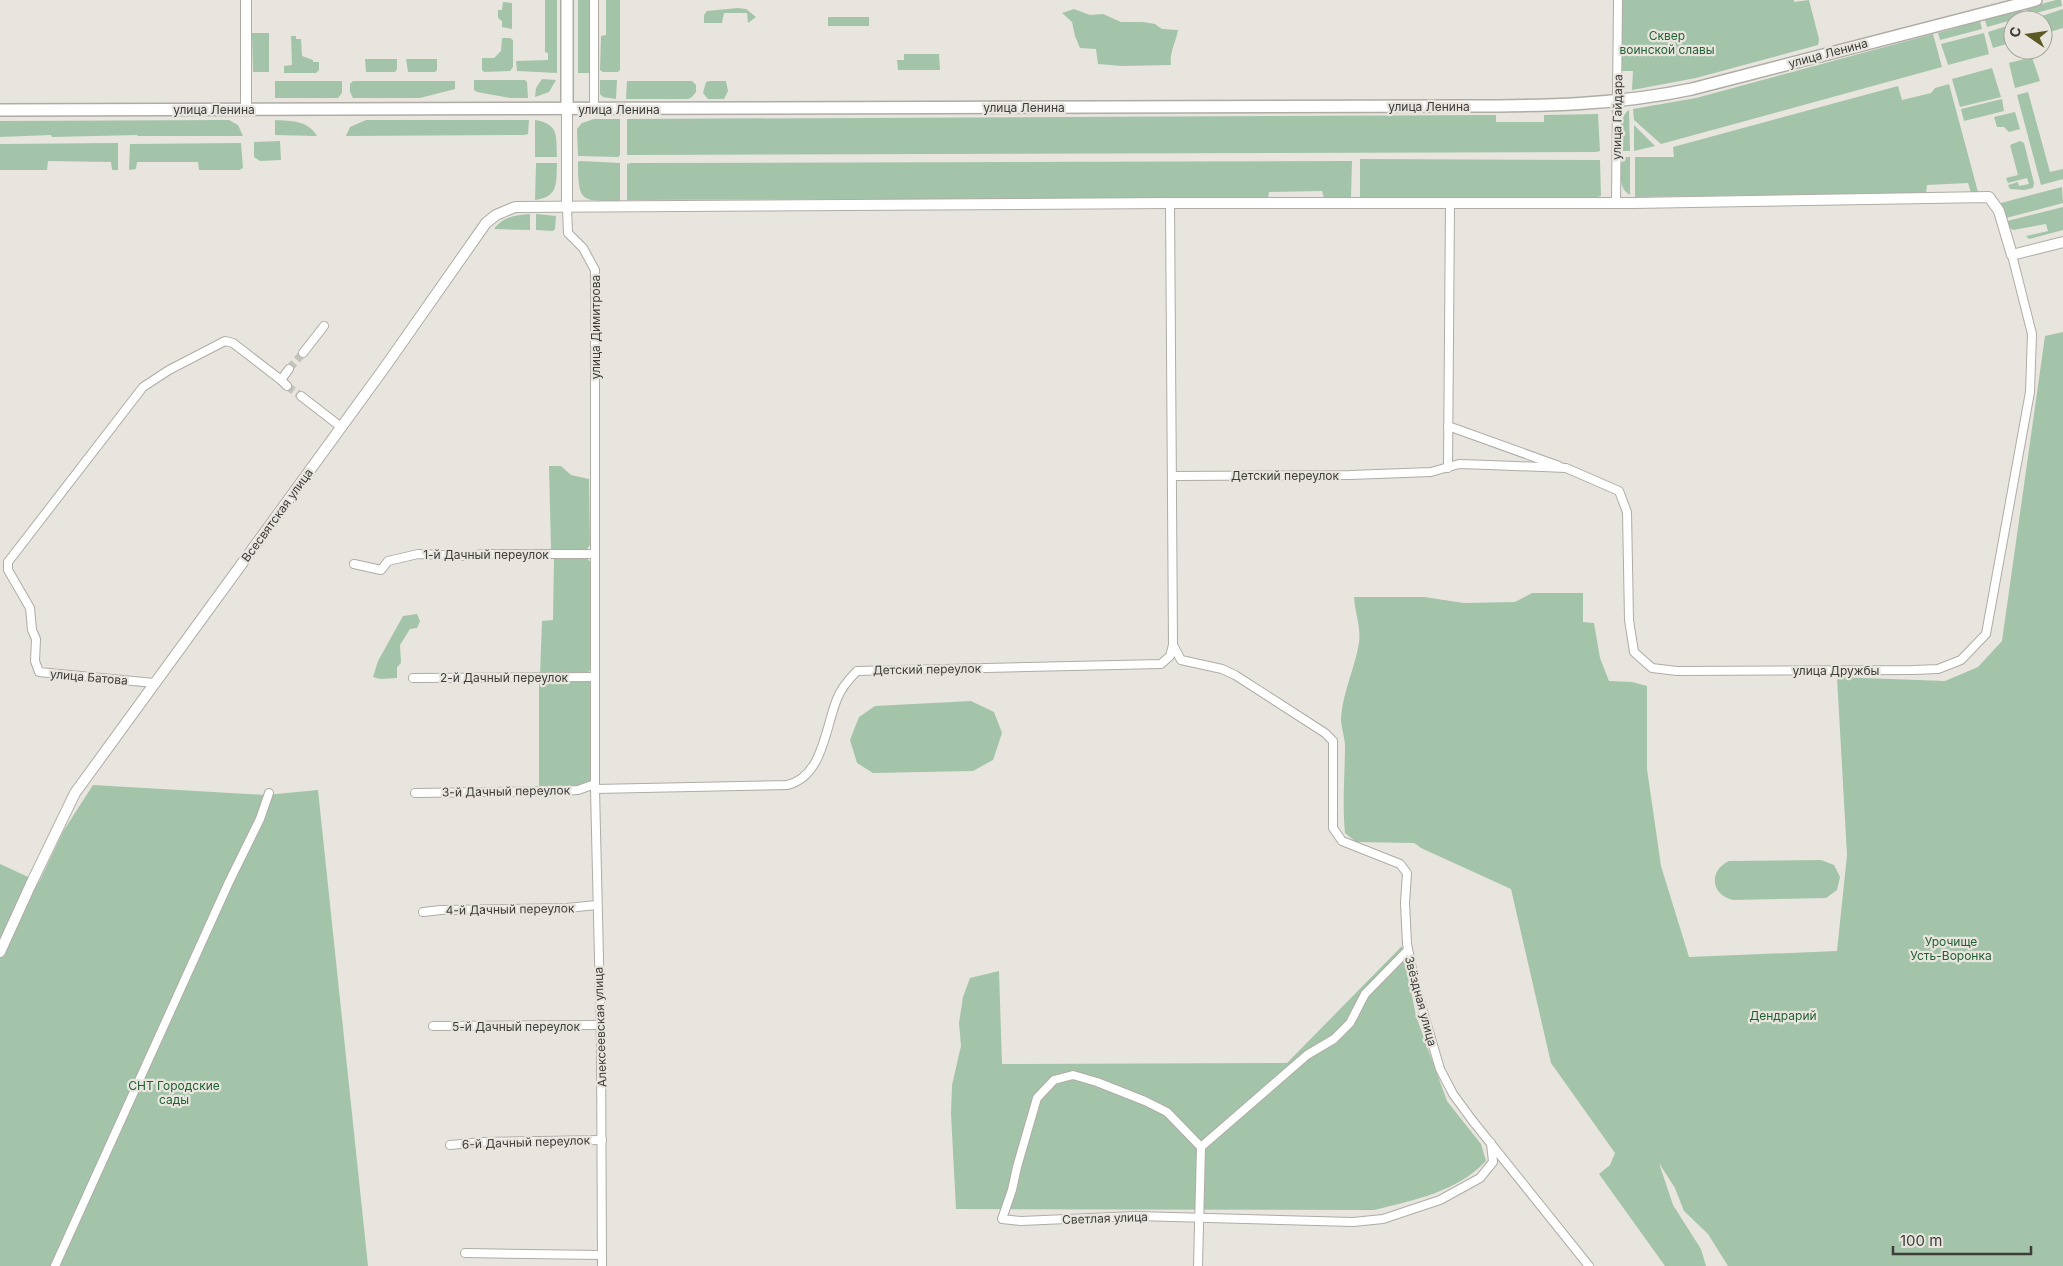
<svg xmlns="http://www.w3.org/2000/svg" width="2063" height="1266" font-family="Inter,sans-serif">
  <rect width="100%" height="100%" fill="#e8e5de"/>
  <g fill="#a3c4a9">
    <path d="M 545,0 L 557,0 L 557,73 L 517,71 L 516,61 L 548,60 L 548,53 L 545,52 Z"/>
    <path d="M 578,0 L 590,0 L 589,73 L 578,73 Z"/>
    <path d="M 606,0 L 620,0 L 620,70 L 618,72 L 603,72 L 600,70 L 601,36 L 606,35 Z"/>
    <path d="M 1622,0 L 1794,0 L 1794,2 L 1809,0 L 1819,39 L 1818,45 L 1696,78 L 1632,90 L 1633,71 L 1620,71 Z"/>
    <path d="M 2056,0 L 2061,0 L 2062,6 L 2028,15 L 2026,8 Z"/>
    <path d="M 503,2 L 512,3 L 512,29 L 502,27 L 502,21 L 498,18 L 498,10 L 502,10 Z"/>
    <path d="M 738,8 L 746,9 L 756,17 L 748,23 L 747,13 L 724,13 L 722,23 L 704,23 L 704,15 L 707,11 Z"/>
    <path d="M 1074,9 L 1090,15 L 1103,14 L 1121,22 L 1143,22 L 1155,24 L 1162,29 L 1178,30 C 1176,42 1169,53 1171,65 L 1122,66 L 1098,64 L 1096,49 L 1080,48 L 1075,36 L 1072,22 L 1062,13 Z"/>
    <path d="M 2021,9 L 2023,17 L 1987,27 L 1985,20 Z"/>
    <path d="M 2063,9 L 2063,28 L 2043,34 L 2043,20 L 2030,20 Z"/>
    <rect x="828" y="17" width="41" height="9"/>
    <path d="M 1980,21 L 1982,29 L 1940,40 L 1938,33 Z"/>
    <path d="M 2013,24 L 2013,42 L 1993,48 L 1988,32 Z"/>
    <path d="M 252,33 L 269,33 L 269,72 L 253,72 Z"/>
    <path d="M 1984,33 L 1989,54 L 1948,65 L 1941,44 Z"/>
    <path d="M 1933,34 L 1942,67 L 1661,144 L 1634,120 L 1633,109 L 1696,98 Z"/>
    <path d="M 291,36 L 296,36 L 296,39 L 301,39 L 302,56 L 313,60 L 313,62 L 319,62 L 319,70 L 316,73 L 284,73 L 284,66 L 292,65 Z"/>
    <path d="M 502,38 L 510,38 L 513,40 L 513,67 L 510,71 L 484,72 L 482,70 L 482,58 L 494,58 L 501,51 Z"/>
    <path d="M 904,54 L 939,54 L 940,70 L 898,70 L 897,60 L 904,60 Z"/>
    <path d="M 2032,57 L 2040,81 L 2015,88 L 2009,63 Z"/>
    <path d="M 365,59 L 397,59 L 397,69 L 395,72 L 366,72 Z"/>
    <path d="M 406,59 L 437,59 L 437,70 L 435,72 L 408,72 Z"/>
    <path d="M 1992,68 L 2001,97 L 1960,107 L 1952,79 Z"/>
    <path d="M 542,79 L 556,80 L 549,92 L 535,97 L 536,88 Z"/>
    <path d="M 474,80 L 525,80 L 527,82 L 528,98 L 510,98 L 477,92 L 474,90 Z"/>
    <path d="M 600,80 L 617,80 L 616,99 L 603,97 L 600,94 Z"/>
    <path d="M 275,81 L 342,81 L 342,93 L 338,98 L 275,98 Z"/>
    <path d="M 353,81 L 455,81 L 455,89 L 420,98 L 353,98 L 350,92 L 350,84 Z"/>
    <path d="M 627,81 L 692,81 L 696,85 L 696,92 L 692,97 L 688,99 L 626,99 Z"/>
    <path d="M 710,81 L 726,81 L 728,91 L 724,99 L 708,99 L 703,93 L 706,82 Z"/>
    <path d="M 1949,84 L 1978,192 L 1971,193 L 1968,183 L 1927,185 L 1926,193 L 1635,197 L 1635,157 L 1674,157 L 1673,147 L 1898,86 L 1902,100 L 1931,93 L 1935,88 Z"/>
    <path d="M 2028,92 L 2050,172 L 2063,169 L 2063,179 L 2041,185 L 2017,95 Z"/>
    <path d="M 2002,99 L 2004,111 L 1964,121 L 1961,109 Z"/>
    <path d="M 1629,110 L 1630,151 L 1623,151 L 1621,148 C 1620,136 1618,118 1629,110 Z"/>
    <path d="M 2015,112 L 2020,129 L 2009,132 L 2004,127 L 1997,127 L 1994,117 Z"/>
    <path d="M 1598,114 L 1600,151 L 1596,152 L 627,155 L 627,119 L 1496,115 L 1496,122 L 1544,122 L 1544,115 Z"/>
    <path d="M 594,119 L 620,119 L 620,155 L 618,157 L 578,156 L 577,129 L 582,123 Z"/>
    <path d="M 229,120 L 238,125 L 243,136 L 138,136 L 137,135 L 52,137 L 51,135 L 0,137 L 0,121 Z"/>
    <path d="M 275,120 C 291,121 308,120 317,136 L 275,135 Z"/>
    <path d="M 366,120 L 529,120 L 528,134 L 524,135 L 346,136 L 350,127 Z"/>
    <path d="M 535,120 C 559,124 556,135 557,157 L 535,157 Z"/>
    <path d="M 1634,125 L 1655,146 L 1634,151 Z"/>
    <path d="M 280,141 L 281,160 L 260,161 L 254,157 L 254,142 Z"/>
    <path d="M 2020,141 L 2024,143 L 2034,183 L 2033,188 L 2024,190 L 2010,189 L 2008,185 L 2018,182 L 2019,186 L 2029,184 L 2027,178 L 2008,183 L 2006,178 L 2018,175 L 2010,145 Z"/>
    <path d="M 118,143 L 118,170 L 112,170 L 111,162 L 48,161 L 47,170 L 0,170 L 0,144 Z"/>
    <path d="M 241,143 L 243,168 L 239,170 L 199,170 L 198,162 L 137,162 L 136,169 L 129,170 L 130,144 L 131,144 Z"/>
    <path d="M 1626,157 L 1630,157 L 1630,195 C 1618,188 1621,174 1621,163 Z"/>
    <path d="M 1360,159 L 1600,160 L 1601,196 L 1593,198 L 1360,198 Z"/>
    <path d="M 580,161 L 620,163 L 620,201 C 581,201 578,203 578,162 Z"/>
    <path d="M 1352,161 L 1351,197 L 1324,198 L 1322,191 L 1269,192 L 1268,198 L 627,200 L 627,164 L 631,163 Z"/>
    <path d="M 536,163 L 557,163 C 556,183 559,197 535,200 Z"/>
    <path d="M 2062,187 L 2063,203 L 2006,218 L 2001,203 Z"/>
    <path d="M 2063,207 L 2063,230 L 2029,239 L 2026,236 L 2048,231 L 2046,224 L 2013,230 L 2010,228 L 2007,221 Z"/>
    <path d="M 530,214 L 530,230 L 494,229 C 503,217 515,215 530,214 Z"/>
    <path d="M 536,214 L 556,216 L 555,229 L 553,231 L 536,230 Z"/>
    <path d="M 2063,332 L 2063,1266 L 1728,1266 L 1708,1234 L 1684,1211 L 1675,1188 L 1659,1163 L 1673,1205 L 1701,1249 L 1706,1266 L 1665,1266 L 1599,1174 L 1610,1165 L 1615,1153 L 1551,1063 L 1511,889 L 1421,848 L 1414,843 L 1356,842 L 1345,833 C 1342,803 1345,774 1345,744 C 1344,735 1341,726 1341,718 C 1343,691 1355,668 1359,643 C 1361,626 1355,613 1354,597 L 1424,597 L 1464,603 L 1515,602 L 1532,593 L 1583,593 L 1583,622 L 1594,623 L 1600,658 L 1609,681 L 1632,682 L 1647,686 L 1647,769 L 1661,866 L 1689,957 L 1837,951 L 1847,855 L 1837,677 L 1945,681 L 1978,667 L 2002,641 L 2045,336 Z"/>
    <path d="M 549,466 L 561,466 L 571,475 L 589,479 L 590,545 L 586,550 L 551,549 Z"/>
    <path d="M 554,557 L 586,557 L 591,563 L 590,670 L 587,674 L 540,675 L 542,621 L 553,620 Z"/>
    <path d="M 417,614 L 420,621 L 417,628 L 410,629 L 400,645 L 401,663 L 397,667 L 397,678 L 380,679 L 373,677 L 378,661 L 403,616 Z"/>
    <path d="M 590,679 L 591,778 L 589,782 L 580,786 L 539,788 L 539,681 Z"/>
    <path d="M 971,701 L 994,712 L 1002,733 L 993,760 L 973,771 L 873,773 L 857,763 L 850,740 L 859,717 L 875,706 Z"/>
    <path d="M 93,785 L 266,795 L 318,790 L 368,1266 L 0,1266 L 0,864 L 39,882 L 64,830 Z"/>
    <path d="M 1821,860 L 1834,865 L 1840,877 L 1837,890 L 1826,898 L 1733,900 C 1711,895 1708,871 1729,861 Z"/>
    <path d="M 1402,946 L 1416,1016 L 1447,1101 L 1481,1144 L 1486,1161 C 1457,1192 1414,1200 1374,1210 L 956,1209 L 951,1114 L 952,1085 L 961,1046 L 959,1023 L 963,997 L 970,978 L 999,971 L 1002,1064 L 1287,1063 Z"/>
  </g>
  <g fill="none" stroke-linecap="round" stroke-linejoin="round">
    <g stroke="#c6c3bd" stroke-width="8" stroke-dasharray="8 4" stroke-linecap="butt">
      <path d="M 289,369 L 303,353"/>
      <path d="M 287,386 L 301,396"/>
    </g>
    <g stroke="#afaca6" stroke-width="10">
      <g id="minor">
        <path d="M 594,109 L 594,0"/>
        <path d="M 1616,203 L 1618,0"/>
        <path d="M 567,207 L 568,233 L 583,248 L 595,270 L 595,789 L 787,785 C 823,777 825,728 837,699 C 841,688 849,679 857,671 L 1161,664 L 1170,656 L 1173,645 L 1170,203"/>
        <path d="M 303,353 L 324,326"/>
        <path d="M 287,386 L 281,380 L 289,369"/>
        <path d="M 301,396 L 341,427"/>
        <path d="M 1448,426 L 1559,466"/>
        <path d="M 1448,468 L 1450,203"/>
        <path d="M 1172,476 L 1350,475 L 1431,472 L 1459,464 L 1489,465 L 1566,468 L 1619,491 L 1627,512 L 1629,620 L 1634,652 L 1652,668 L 1677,671 L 1913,670 L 1938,669 L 1961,660 L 1986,634 L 2030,392 L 2032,334 L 2012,255"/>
        <path d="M 354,564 L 381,570 L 388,561 L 418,554 L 465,556 L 486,554 L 595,554"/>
        <path d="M 1173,645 L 1181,660 L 1222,669 L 1235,675 L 1325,733 L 1333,741 L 1333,828 L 1342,841 L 1400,864 L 1407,873 L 1405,903 L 1407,944 L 1415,984 L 1440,1069 L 1453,1094 L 1472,1120 L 1589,1266"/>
        <path d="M 413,678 L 595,677"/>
        <path d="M 154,683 L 39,672 L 35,661 L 36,639 L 32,630 L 30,608 L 8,570 L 8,562 L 143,387 L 169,370 L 225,341 L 233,343 L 281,380"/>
        <path d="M 595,789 L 601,1043 L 602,1266"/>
        <path d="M 415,793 L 563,791 L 578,790 L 595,784"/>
        <path d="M 423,912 L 441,910 L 567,908 L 597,905"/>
        <path d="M 433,1026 L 600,1025"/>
        <path d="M 450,1145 L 482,1142 L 602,1140"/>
        <path d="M 1201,1147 L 1167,1112 L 1145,1101 L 1097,1082 L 1073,1075 L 1054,1080 L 1037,1098 L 1017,1167 L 1012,1190 L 1002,1219 L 1021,1221 L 1136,1216 L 1353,1222 L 1383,1219 L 1440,1200 L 1480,1178 L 1493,1162 L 1491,1143"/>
        <path d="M 465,1253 L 602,1255"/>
        <path d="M 55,1266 L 229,882 L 260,819 L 269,793"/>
        <path d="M 1198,1266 L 1201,1147 L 1307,1055 L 1334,1039 L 1350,1023 L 1365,994 L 1408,950"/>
      </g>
    </g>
    <g stroke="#afaca6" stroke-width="12">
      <g id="tertiary">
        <path d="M 246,0 L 246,109"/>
        <path d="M 567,207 L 567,108"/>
        <path d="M 0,952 L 31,884 L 75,793 L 385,367 L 486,223 L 496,215 L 515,207 L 1170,203 L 1633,203 L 1989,197 L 1999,211 L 2012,255 L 2063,242"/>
      </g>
    </g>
    <g stroke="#afaca6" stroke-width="14">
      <g id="secondary">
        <path d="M 567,0 L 567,108"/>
        <path d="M 0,110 L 1466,106 C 1543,106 1617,105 1692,89 L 2036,0"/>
      </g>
    </g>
    <use href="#minor" stroke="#fff" stroke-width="8"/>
    <use href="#tertiary" stroke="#fff" stroke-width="10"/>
    <use href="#secondary" stroke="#fff" stroke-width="11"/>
  </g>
  <g text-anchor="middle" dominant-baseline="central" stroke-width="4.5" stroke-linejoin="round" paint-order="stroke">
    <g font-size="12" fill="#206133" stroke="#e8e5de">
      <text x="1667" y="35">Сквер<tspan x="1667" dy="14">воинской славы</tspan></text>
      <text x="1951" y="941">Урочище<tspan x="1951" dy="14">Усть-Воронка</tspan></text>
      <text x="1783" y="1015">Дендрарий</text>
      <text x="174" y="1085">СНТ Городские<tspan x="174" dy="14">сады</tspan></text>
    </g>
    <g font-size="12" fill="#3e3d3a" stroke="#e8e5de">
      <text transform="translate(1828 53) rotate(-15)">улица Ленина</text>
      <text x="1429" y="106">улица Ленина</text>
      <text x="1024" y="107">улица Ленина</text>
      <text x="214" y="109">улица Ленина</text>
      <text x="619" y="109">улица Ленина</text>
      <text transform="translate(1617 117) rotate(-89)">улица Гайдара</text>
      <text transform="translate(595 327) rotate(-90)">улица Димитрова</text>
      <text x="1285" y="475">Детский переулок</text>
      <text transform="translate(277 515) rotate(-54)">Всесвятская улица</text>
      <text x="486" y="554">1-й Дачный переулок</text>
      <text transform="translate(927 669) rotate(-1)">Детский переулок</text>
      <text x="1836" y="670">улица Дружбы</text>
      <text transform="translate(89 677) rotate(5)">улица Батова</text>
      <text x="504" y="677">2-й Дачный переулок</text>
      <text transform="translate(506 791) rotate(-1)">3-й Дачный переулок</text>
      <text transform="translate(510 909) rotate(-1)">4-й Дачный переулок</text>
      <text transform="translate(1421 1001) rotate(75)">Звёздная улица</text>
      <text x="516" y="1026">5-й Дачный переулок</text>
      <text transform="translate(600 1027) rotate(-92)">Алексеевская улица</text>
      <text transform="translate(526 1142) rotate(-2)">6-й Дачный переулок</text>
      <text transform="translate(1105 1218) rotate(-2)">Светлая улица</text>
    </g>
  </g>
  <g transform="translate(2028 35) rotate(283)"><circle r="24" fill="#e8e5de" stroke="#a4a29c"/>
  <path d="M0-4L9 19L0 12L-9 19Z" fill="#5c5925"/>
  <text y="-8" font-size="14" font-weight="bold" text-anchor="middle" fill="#3e3d3a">С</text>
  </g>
  <path d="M1893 1246v8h138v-8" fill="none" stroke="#3e3d3a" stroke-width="2.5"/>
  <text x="1900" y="1246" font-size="15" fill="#3e3d3a" stroke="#e8e5de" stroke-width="4" paint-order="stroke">100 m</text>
</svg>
